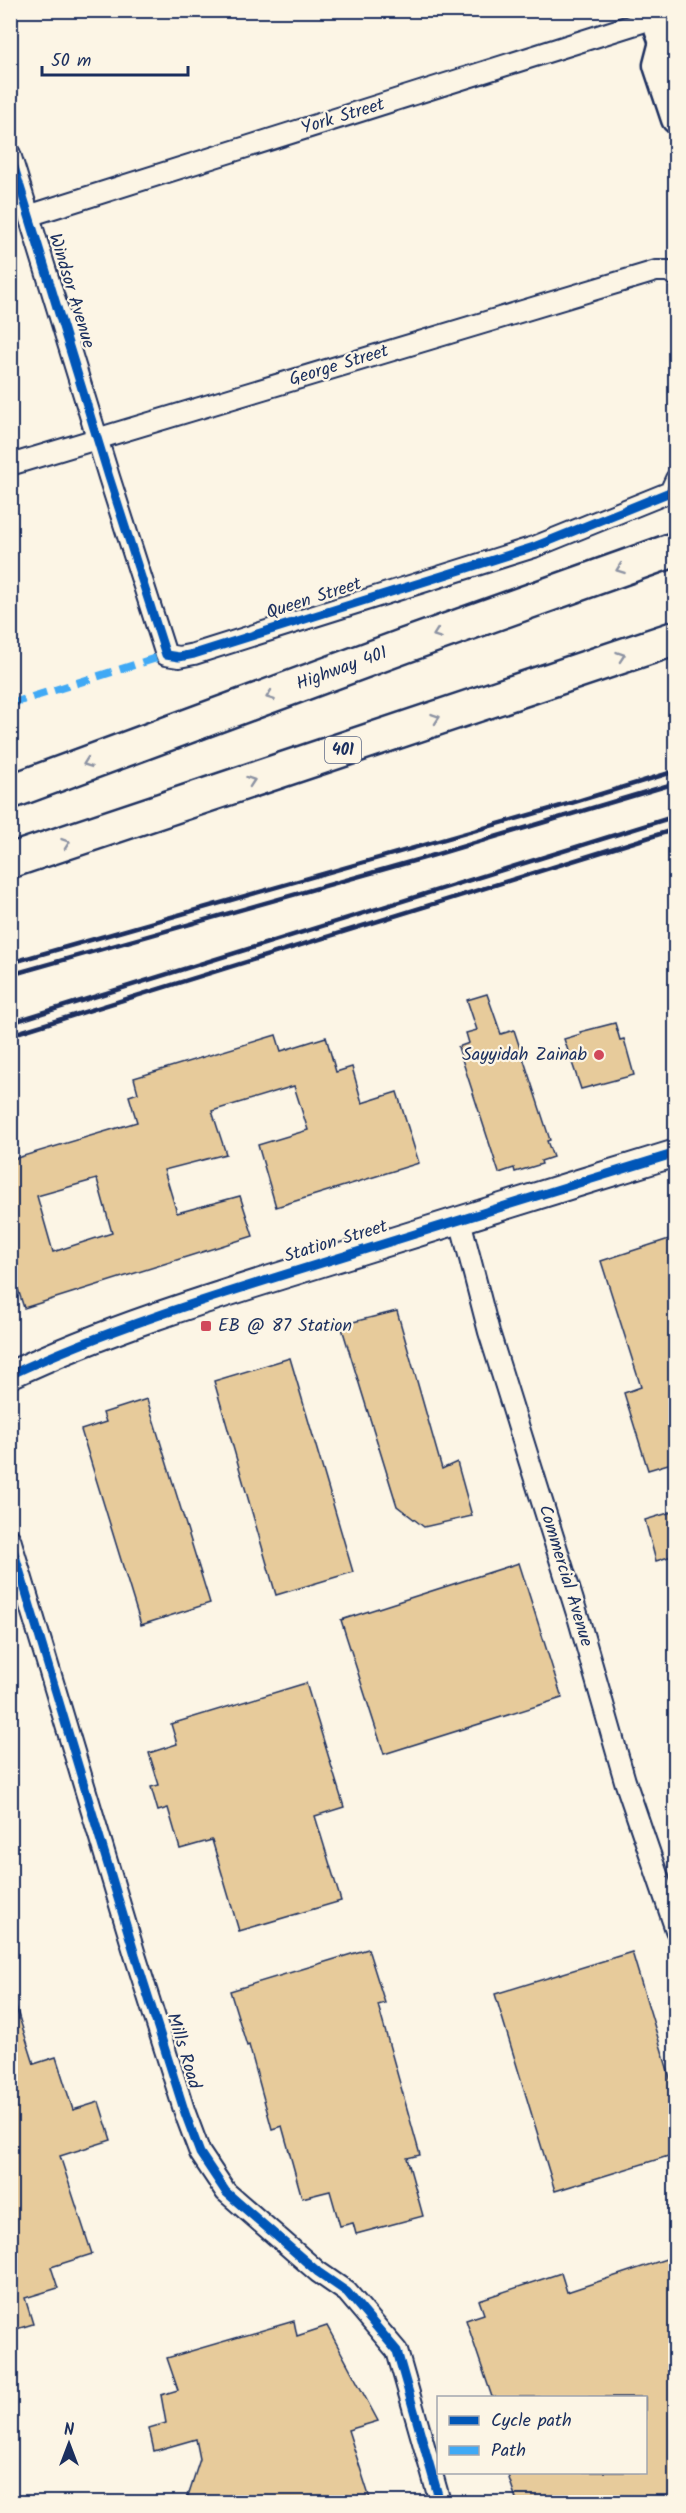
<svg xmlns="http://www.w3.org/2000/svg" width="686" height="2513" font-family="Kalam,sans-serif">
  <rect width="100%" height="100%" fill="#fcf5e5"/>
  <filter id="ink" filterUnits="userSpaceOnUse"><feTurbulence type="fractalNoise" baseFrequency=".0167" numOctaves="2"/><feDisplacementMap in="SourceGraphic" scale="12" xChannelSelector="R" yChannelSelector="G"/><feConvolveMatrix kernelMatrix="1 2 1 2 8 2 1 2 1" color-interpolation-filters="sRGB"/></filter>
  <g filter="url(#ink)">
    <g fill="#e7cb9b" stroke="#1b2f5e" stroke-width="1.5" fill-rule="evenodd">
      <path d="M 487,994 L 501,1034 L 514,1030 L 550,1140 L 547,1141 L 553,1157 L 541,1161 L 542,1164 L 515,1172 L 514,1168 L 499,1173 L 458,1047 L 469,1043 L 466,1033 L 477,1030 L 467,1000 Z"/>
      <path d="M 615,1023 L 620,1040 L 624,1039 L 634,1075 L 581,1089 L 564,1039 L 581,1034 L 580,1032 Z"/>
      <path d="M 276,1035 L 281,1051 L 326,1037 L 336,1072 L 352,1067 L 362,1103 L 397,1092 L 419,1163 L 276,1207 L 258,1145 L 308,1130 L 294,1086 L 212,1111 L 226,1154 L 164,1170 L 177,1213 L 240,1196 L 253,1236 L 24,1308 L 10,1264 L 10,1160 L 137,1122 L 129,1096 L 138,1093 L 134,1078 ZM 97,1179 L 112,1233 L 53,1252 L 37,1196 Z"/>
      <path d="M 669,1239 L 675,1258 L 675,1462 L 648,1470 L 624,1393 L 641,1387 L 601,1261 Z"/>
      <path d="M 397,1311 L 442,1469 L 457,1462 L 472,1516 L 424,1527 L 397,1506 L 341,1325 Z"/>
      <path d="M 290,1358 L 353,1572 L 276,1595 L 214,1381 Z"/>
      <path d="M 147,1399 L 210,1603 L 141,1625 L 81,1430 L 106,1422 L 103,1413 Z"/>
      <path d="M 675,1511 L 675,1555 L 656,1561 L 645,1520 Z"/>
      <path d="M 519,1563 L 562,1698 L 384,1754 L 341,1620 Z"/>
      <path d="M 306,1683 L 344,1807 L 315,1816 L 341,1901 L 239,1931 L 212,1840 L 180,1849 L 168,1808 L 158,1811 L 151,1787 L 159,1785 L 149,1753 L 177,1744 L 171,1724 Z"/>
      <path d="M 368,1949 L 385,2003 L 378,2005 L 420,2155 L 407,2158 L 423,2216 L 356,2234 L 353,2223 L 340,2226 L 330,2191 L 302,2198 L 282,2126 L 272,2129 L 249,2045 L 247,2046 L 230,1991 Z"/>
      <path d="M 632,1952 L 675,2094 L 675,2154 L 555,2191 L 495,1994 Z"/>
      <path d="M 10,2001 L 14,2001 L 34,2064 L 56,2057 L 73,2110 L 99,2102 L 111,2140 L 60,2156 L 92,2254 L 51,2267 L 58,2288 L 25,2298 L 33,2324 L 10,2331 Z"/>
      <path d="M 675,2256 L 675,2502 L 517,2502 L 507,2472 L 645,2472 L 645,2397 L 492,2397 L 466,2320 L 484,2314 L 479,2300 L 561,2273 L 567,2292 Z"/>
      <path d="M 294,2321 L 297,2336 L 327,2326 L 378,2421 L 348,2430 L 371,2502 L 186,2502 L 200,2459 L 196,2439 L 154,2451 L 149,2428 L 166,2423 L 161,2395 L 178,2390 L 167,2358 Z"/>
    </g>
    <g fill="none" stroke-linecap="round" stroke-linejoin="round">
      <g stroke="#1b2f5e" stroke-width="24">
        <g id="minor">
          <path d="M 10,154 L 109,477 L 166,655 L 179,657 L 194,654 L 534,547 L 670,492 L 676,479"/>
          <path d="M 31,215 L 655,18"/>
          <path d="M 10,465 L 656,271 L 669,271 L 676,276"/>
          <path d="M 460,1220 L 489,1332 L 579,1620 L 625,1781 L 676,1930"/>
          <path d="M 10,1539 L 135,1955 L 185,2113 L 200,2153 L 226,2192 L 318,2272 L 347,2292 L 397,2351 L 440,2502"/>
        </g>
      </g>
      <g stroke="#1b2f5e" stroke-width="30">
        <path id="tertiary" d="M 10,1375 C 116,1325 229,1292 341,1257 C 452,1223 564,1187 676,1153"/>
      </g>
      <g stroke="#1b2f5e" stroke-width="33">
        <g id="secondary">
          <path d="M 652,10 L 664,42 L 676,51"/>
          <path d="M 664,42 L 658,65 L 676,119"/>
        </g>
      </g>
      <g stroke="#1b2f5e" stroke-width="38">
        <g id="motorway">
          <path d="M 10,792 L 404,646 L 676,549"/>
          <path d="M 10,861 L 676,638"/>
        </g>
      </g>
      <use href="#minor" stroke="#fcf5e5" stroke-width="20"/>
      <use href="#tertiary" stroke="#fcf5e5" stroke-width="26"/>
      <use href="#secondary" stroke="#fcf5e5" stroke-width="28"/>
      <use href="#motorway" stroke="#fcf5e5" stroke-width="33"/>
      <g stroke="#1b2f5e" stroke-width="4.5">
        <path d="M 10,963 L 568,804 L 676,771"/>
        <path d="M 10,975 L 431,856 L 676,783"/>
        <path d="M 10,1023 L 676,816"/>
        <path d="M 10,1035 L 676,829"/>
      </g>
      <path stroke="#3fa9f5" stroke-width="8" stroke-dasharray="15 8" stroke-linecap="butt" d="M 10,704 L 166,655"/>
      <g stroke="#fcf5e5" stroke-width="13">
        <g id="cycleway">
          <path d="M 10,154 L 109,477 L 166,655 L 179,657 L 194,654 L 534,547 L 670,492 L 676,479"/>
          <path d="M 10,1375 C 116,1325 229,1292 341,1257 C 452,1223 564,1187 676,1153"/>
          <path d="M 10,1539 L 135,1955 L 185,2113 L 200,2153 L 226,2192 L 318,2272 L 347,2292 L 397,2351 L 440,2502"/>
        </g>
      </g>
      <use href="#cycleway" stroke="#0057b8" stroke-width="9"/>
    </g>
    <defs><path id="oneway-chevron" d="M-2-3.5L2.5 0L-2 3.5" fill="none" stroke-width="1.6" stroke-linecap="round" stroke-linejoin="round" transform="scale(1.5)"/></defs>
    <g stroke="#8c92a2">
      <use href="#oneway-chevron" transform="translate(620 569) rotate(160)"/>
      <use href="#oneway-chevron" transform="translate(437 634) rotate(160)"/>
      <use href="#oneway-chevron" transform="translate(621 656) rotate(-19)"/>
      <use href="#oneway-chevron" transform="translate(270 696) rotate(160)"/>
      <use href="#oneway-chevron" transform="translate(436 718) rotate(-19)"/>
      <use href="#oneway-chevron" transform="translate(87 763) rotate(160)"/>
      <use href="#oneway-chevron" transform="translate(251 781) rotate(-19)"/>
      <use href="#oneway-chevron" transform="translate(66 843) rotate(-19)"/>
    </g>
  </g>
  <g fill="#d1495b" stroke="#fcf5e5" stroke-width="2">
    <circle cx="599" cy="1055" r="6"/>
    <rect x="200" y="1320" width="12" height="12" rx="3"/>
  </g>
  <g text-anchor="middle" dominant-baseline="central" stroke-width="4.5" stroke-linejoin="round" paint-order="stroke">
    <rect fill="#fcf5e5" stroke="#5e6a86" stroke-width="1.5" x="325" y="737" width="36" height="26" rx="4.5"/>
    <g font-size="16" font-weight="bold" fill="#1b2f5e">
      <text x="343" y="750">401</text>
    </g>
    <g font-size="18" fill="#1b2f5e" stroke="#fcf5e5">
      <text transform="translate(343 117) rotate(-17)">York Street</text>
      <text transform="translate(71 291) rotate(73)">Windsor Avenue</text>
      <text transform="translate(339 366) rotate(-17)">George Street</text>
      <text transform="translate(314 599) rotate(-18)">Queen Street</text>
      <text transform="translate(342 669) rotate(-20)">Highway 401</text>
      <text transform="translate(336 1242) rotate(-17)">Station Street</text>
      <text transform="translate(565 1576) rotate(73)">Commercial Avenue</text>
      <text transform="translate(183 2051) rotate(73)">Mills Road</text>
    </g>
    <g font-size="18" fill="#1b2f5e" stroke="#fcf5e5" text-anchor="end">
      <text x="587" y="1055">Sayyidah Zainab</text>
      <text x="218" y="1326" text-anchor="start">EB @ 87 Station</text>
    </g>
  </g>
  <rect width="686" height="2513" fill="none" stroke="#fcf5e5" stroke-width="36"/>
  <rect x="18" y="18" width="650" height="2477" fill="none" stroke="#1b2f5e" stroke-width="2" filter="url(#ink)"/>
  <rect x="437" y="2396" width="210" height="78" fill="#fcf5e5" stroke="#a2a6af" stroke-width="1.5"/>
  <rect x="449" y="2416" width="30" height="9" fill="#0057b8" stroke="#a2a6af" stroke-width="1.5"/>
  <text x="491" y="2426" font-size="18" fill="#1b2f5e">Cycle path</text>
  <rect x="449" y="2446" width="30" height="9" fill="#3fa9f5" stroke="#a2a6af" stroke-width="1.5"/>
  <text x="491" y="2456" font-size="18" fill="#1b2f5e">Path</text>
  <g transform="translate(69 2444)" stroke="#fcf5e5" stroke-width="4.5" paint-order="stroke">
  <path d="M0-4.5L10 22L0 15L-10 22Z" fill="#1b2f5e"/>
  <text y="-9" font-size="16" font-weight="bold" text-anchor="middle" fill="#1b2f5e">N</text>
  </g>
  <path d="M42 66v9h146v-9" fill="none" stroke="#1b2f5e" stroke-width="3"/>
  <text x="51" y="66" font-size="18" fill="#1b2f5e" stroke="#fcf5e5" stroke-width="4.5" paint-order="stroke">50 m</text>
</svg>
